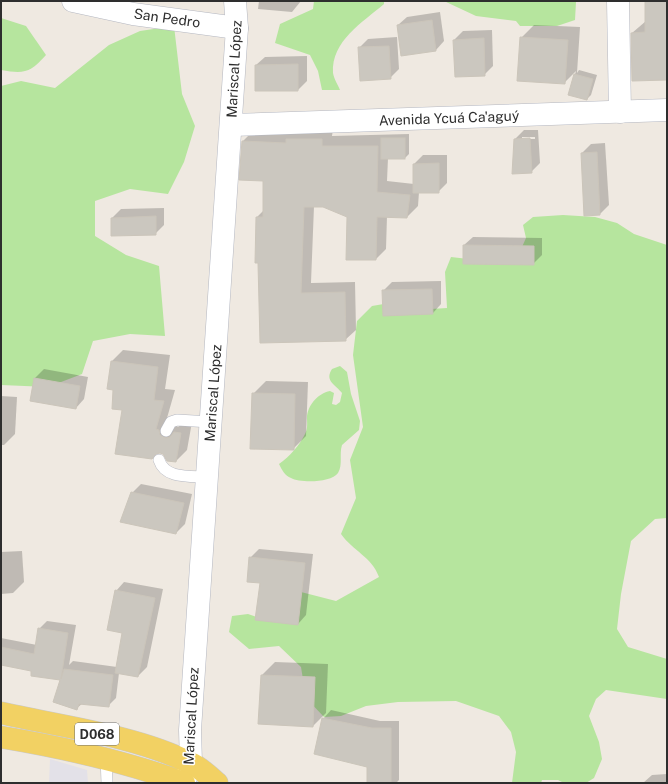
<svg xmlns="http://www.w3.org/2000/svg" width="668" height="784" font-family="'Public Sans',sans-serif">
  <rect width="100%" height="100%" fill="#efe9e1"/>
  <path fill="#e3e1e8" d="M 50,759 L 87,770 L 88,783 L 49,783 Z"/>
  <g fill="#b6e59e">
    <path d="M 314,1 L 384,1 L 384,4 C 363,22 331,41 333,73 C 334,79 338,85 340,90 L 322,90 L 318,71 L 310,55 L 275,43 L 280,24 L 313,9 Z"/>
    <path d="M 444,1 L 574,1 L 576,2 L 575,20 L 557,26 L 520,26 L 516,21 L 476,16 Z"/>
    <path d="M 1,18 L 26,26 L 46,55 C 30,73 24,74 1,70 Z"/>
    <path d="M 174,26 L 182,94 L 195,126 L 184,162 L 168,194 L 130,189 L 95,201 L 95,236 L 126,255 L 159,266 L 165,336 L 130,334 L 93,341 L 82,374 L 48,387 L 1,385 L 1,86 L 21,81 L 55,88 L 109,45 L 140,31 Z"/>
    <path d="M 563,215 L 595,217 L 617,223 L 634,234 L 667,245 L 667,518 L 655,519 L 631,541 L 621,594 L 617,629 L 628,647 L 667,659 L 667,699 L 606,690 L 596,699 L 589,716 L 599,742 L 602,759 L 594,778 L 586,783 L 564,783 L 558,780 L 542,780 L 541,783 L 512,783 L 516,752 L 511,732 L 499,716 L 456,701 L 398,702 L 366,706 L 341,716 L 324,717 L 306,698 L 301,667 L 279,646 L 249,649 L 229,632 L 232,616 L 248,614 L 265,620 L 301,592 L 336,601 L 379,577 C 372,557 353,551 341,534 L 356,498 L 350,460 L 363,427 L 353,355 L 357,321 L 372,306 L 407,300 L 431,309 L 447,308 L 445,272 L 451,257 L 494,262 L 518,256 L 526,238 L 523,225 L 533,217 Z"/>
    <path d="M 340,366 L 347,372 L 351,394 L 360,421 L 359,430 L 342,445 C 339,454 343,465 338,473 C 331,483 300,483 291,478 C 285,476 282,470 279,464 C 290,456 299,446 305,434 C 308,429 307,423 307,418 C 307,406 318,393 330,391 L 334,393 L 332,404 L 336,405 L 340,402 L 342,393 C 336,385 324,381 332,369 Z"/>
  </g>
  <g fill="#0003" fill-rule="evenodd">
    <path d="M 259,1 L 301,1 L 292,12 L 258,9 Z"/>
    <path d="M 646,1 L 667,1 L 667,79 L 632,33 L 646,21 Z"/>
    <path d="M 440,12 L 444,41 L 436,50 L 398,25 L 407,17 Z"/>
    <path d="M 534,25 L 580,27 L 577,73 L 579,70 L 597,75 L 591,95 L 587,99 L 569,94 L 576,71 L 564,83 L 521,38 Z"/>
    <path d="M 492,30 L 493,66 L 484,75 L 454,40 L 463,31 Z"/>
    <path d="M 397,37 L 399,69 L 390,78 L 359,48 L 368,39 Z"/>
    <path d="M 307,56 L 307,81 L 298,90 L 256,65 L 265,57 Z"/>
    <path d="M 333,129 L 332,136 L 409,134 L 409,154 L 405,158 L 388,158 L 387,181 L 414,184 L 414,164 L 423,155 L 447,155 L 447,183 L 438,192 L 419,192 L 418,206 L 407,217 L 387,216 L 386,249 L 376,259 L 348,216 L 323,206 L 314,206 L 311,283 L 355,282 L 356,330 L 345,340 L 259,262 L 256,262 L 257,217 L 264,210 L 264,180 L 240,179 L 243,141 L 254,130 Z"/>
    <path d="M 524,130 L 538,130 L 540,163 L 531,172 L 515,139 ZM 522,137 L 535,137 L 535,139 L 522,139 Z"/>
    <path d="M 605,143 L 609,205 L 600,214 L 582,153 L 591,144 Z"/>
    <path d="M 164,208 L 164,225 L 155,234 L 112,235 L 112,218 L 121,209 Z"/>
    <path d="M 473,237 L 542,238 L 542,255 L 533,264 L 464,245 Z"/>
    <path d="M 441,281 L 441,304 L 433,313 L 383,291 L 392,282 Z"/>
    <path d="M 123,350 L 170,355 L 165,389 L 175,390 L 167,418 L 171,418 L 172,423 L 178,427 L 186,421 L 192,422 L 187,450 L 176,461 L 164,454 L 123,409 L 114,389 L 112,361 Z"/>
    <path d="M 44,369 L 88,377 L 84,399 L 76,408 L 31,400 L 35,378 Z"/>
    <path d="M 266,381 L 308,382 L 306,436 L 293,449 L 253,394 Z"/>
    <path d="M 1,396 L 17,397 L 15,434 L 4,445 L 1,445 Z"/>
    <path d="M 141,484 L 192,494 L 185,524 L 176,533 L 132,493 Z"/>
    <path d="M 259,549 L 313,554 L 306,615 L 298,624 L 261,582 L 250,558 Z"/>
    <path d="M 22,551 L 24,582 L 13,593 L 1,594 L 1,552 Z"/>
    <path d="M 124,582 L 163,589 L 147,667 L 138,676 L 119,673 L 116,698 L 108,706 L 83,703 L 77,708 L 62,680 L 33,670 L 1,664 L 1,638 L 37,645 L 39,629 L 47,621 L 76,625 L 69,665 L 73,661 L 117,667 L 123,632 L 116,591 Z"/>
    <path d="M 275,662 L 328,664 L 326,713 L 313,726 L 262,675 Z"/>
    <path d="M 331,710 L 380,721 L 399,721 L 399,780 L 396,783 L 368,783 L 368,766 L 323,719 Z"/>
    <path d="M 667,774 L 667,783 L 643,783 L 652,775 Z"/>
  </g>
  <g fill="#cbc7bf" stroke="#cbc5ba">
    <path d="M 645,1 L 667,1 L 667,80 L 632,81 L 631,33 L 645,32 Z"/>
    <path d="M 432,20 L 436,51 L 401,56 L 397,25 Z"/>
    <path d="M 520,37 L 568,40 L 565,84 L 517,81 Z"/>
    <path d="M 484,38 L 485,76 L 455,77 L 453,40 Z"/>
    <path d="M 389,46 L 391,79 L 360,81 L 358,47 Z"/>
    <path d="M 298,64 L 298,91 L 255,91 L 255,65 Z"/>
    <path d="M 574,74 L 593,79 L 587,100 L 568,95 Z"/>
    <rect x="381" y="138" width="24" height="21"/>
    <path d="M 530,138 L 532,173 L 512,174 L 514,139 Z"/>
    <path d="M 286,139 L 322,139 L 322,146 L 378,146 L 377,192 L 410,195 L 407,218 L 377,217 L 376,260 L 346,260 L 347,217 L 323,207 L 304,207 L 301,293 L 345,292 L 346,341 L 260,343 L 258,263 L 255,263 L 256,217 L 263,217 L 263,181 L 239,180 L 242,141 L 286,143 Z"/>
    <path d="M 597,152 L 600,215 L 584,216 L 581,153 Z"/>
    <path d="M 439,163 L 439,193 L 413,193 L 413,164 Z"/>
    <path d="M 156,216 L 156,235 L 111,236 L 111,218 Z"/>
    <path d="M 463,245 L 534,246 L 534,265 L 463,264 Z"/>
    <path d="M 432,289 L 433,314 L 383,316 L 382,290 Z"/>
    <path d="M 111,361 L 158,367 L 154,400 L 164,401 L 156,429 L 159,430 L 160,435 L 166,438 L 170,437 L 174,432 L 181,433 L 176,462 L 167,461 L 163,454 L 160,453 L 156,454 L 152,459 L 115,454 L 122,410 L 112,409 L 113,390 L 107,389 Z"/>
    <path d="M 34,378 L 80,386 L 76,409 L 30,401 Z"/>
    <path d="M 252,393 L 295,394 L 294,450 L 250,449 Z"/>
    <path d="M 131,492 L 184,503 L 176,534 L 120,522 Z"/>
    <path d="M 249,557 L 305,563 L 298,625 L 255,620 L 260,583 L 247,582 Z"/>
    <path d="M 115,590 L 155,598 L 138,677 L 115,673 L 122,633 L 107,630 Z"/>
    <path d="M 38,628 L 68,633 L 61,679 L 64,669 L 113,675 L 109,707 L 79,704 L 77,710 L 53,702 L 60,680 L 31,676 L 31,671 L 1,665 L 1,647 L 34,654 Z"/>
    <path d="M 261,675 L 315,677 L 313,727 L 258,724 Z"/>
    <path d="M 322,718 L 372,728 L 391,728 L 391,783 L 367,783 L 367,767 L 314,754 Z"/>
  </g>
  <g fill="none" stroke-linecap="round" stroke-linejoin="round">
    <g stroke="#b4b7c1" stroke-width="12">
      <g id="lane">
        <path d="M 166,431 L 171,422 L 177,420 L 211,422"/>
        <path d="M 159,460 C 165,479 189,476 207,477"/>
        <path d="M 106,756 L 107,783"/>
      </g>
    </g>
    <g stroke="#b4b7c1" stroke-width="23">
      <g id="street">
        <path d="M 73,1 L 133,14 L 237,28"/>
        <path d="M 618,1 L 620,112"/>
      </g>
    </g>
    <g stroke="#b4b7c1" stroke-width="23">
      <g id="secondary">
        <path d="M 231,125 L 667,110"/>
        <path d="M 185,780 L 191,763 L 190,730 L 237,28 L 235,1"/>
      </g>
    </g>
    <g stroke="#c9c9c9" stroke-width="23">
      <g id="primary">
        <path d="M 1,713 C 59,726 138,736 190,763 C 200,767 209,776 217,783"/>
        <path d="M 1,737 C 61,747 127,762 184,783"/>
      </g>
    </g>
    <use href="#lane" stroke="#fff" stroke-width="11"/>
    <use href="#street" stroke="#fff" stroke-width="22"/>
    <use href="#secondary" stroke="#fff" stroke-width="22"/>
    <use href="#primary" stroke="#f2d163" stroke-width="22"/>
  </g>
  <g text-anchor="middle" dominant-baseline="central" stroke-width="3" stroke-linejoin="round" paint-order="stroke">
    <rect fill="#fff" stroke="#6d6d6d" stroke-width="1" x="75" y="723" width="44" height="22" rx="3"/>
    <g font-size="13" font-weight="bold" fill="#2e2e2e">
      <text x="97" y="734">D068</text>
    </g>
    <g font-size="14" fill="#2e2e2e" stroke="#fff">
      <text transform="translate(167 18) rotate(8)">San Pedro</text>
      <text transform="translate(234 69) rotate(-87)">Mariscal López</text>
      <text transform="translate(449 118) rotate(-2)">Avenida Ycuá Ca'aguý</text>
      <text transform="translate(213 393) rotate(-86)">Mariscal López</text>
      <text transform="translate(191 716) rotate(-87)">Mariscal López</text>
    </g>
  </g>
  <rect width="668" height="784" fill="none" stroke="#2e2e2e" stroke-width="4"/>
</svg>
